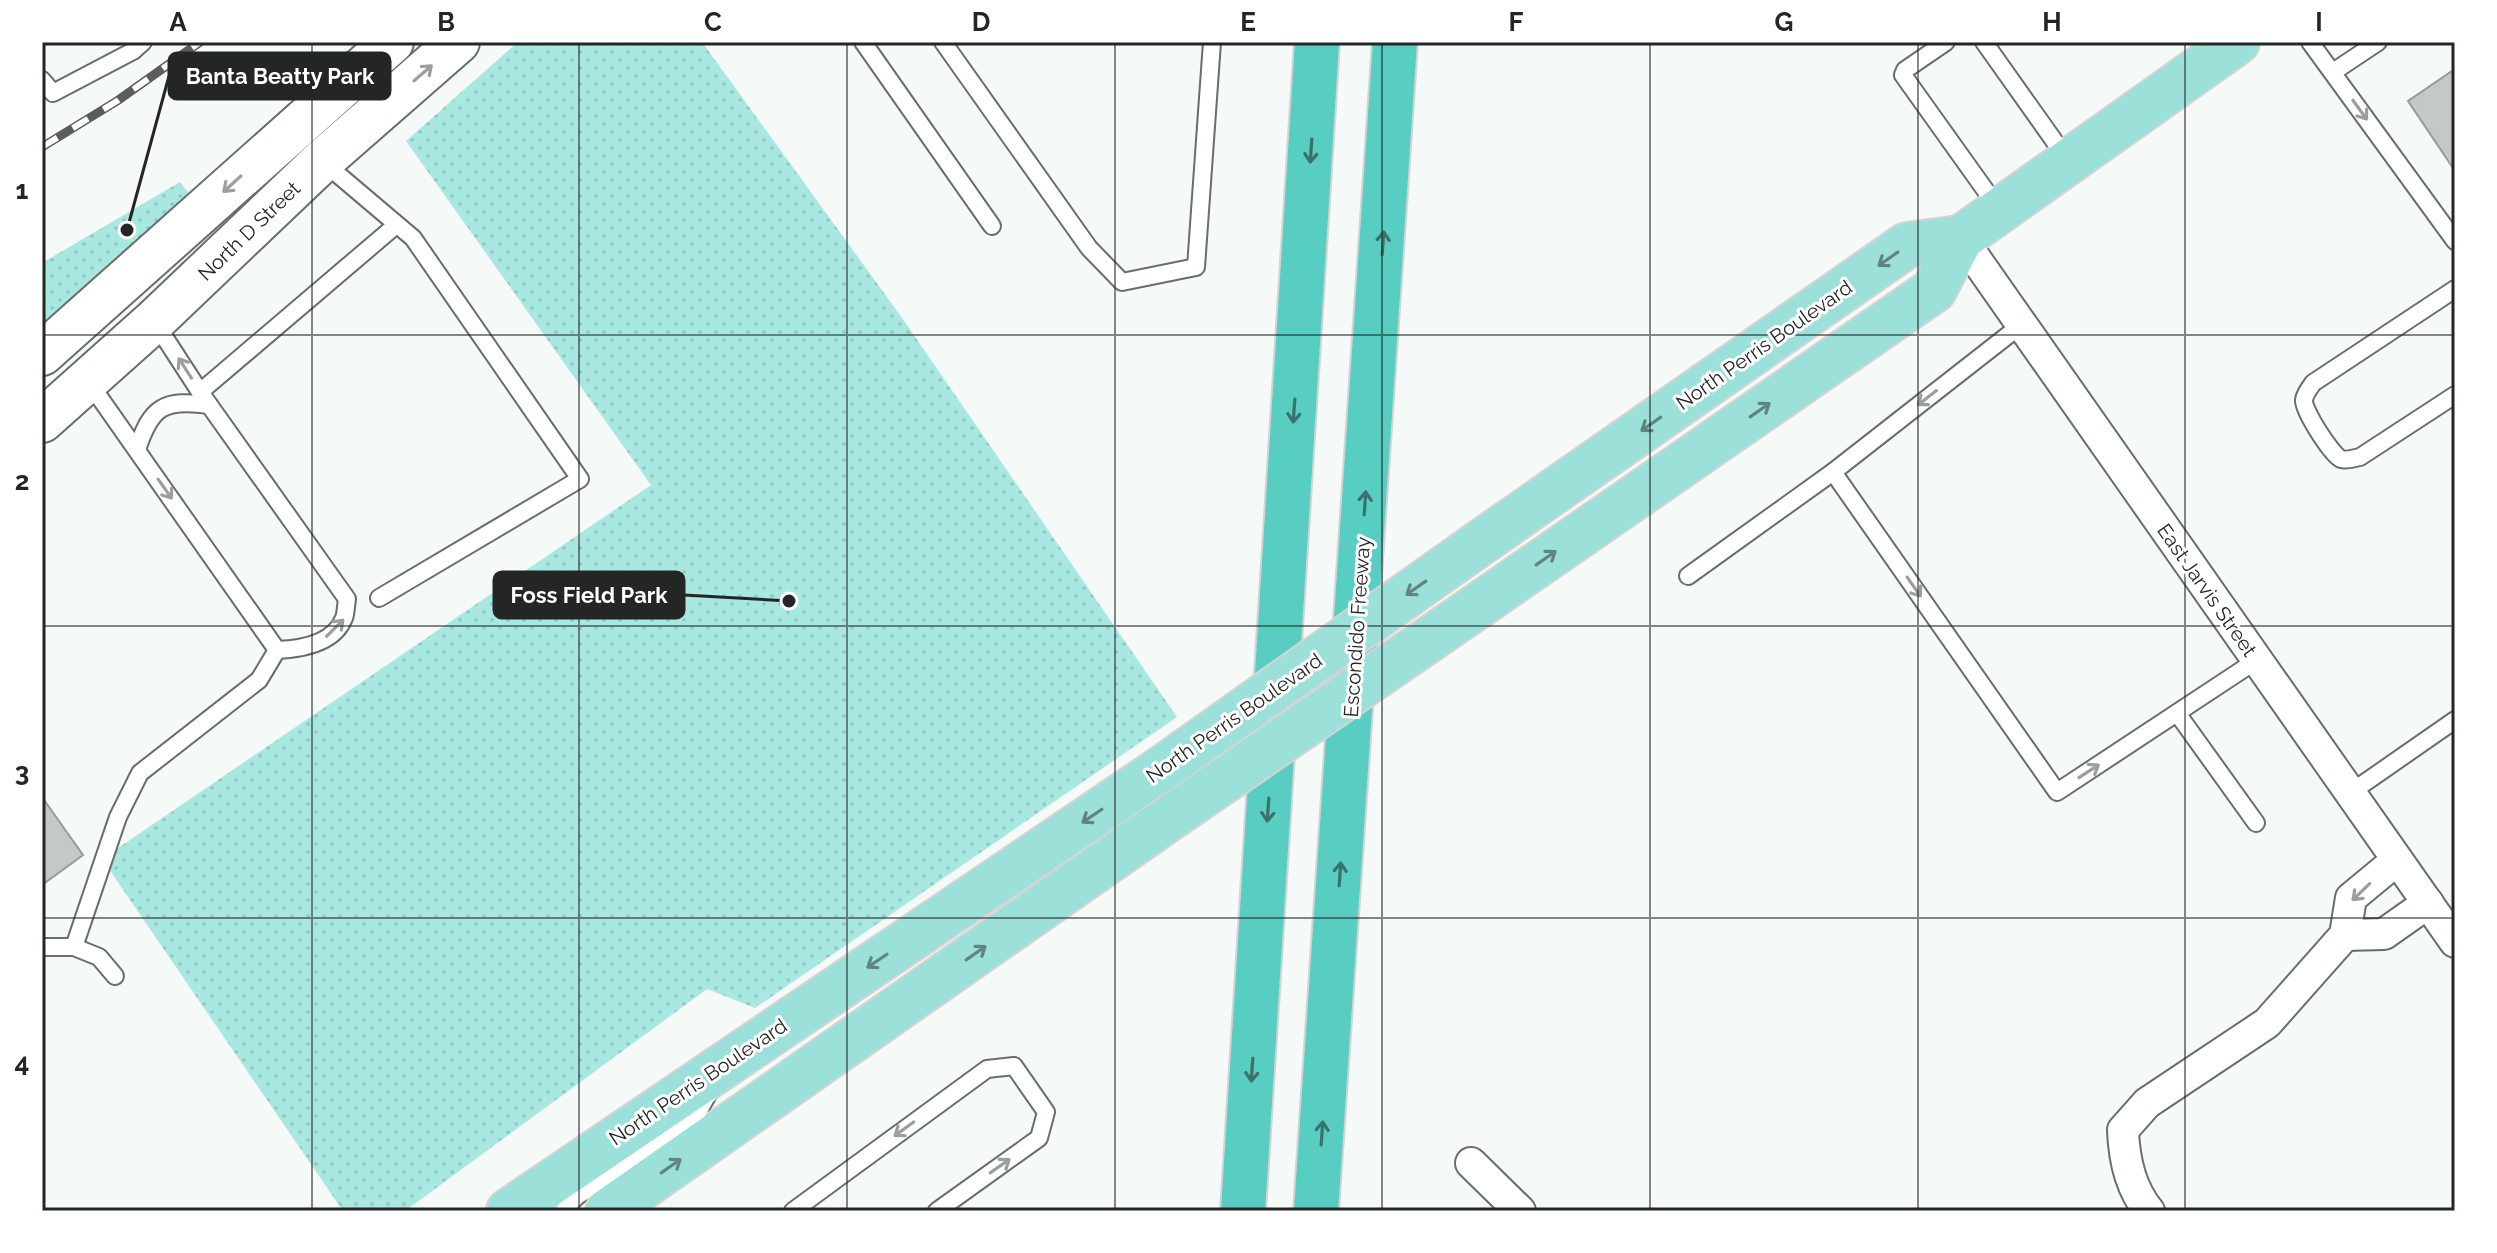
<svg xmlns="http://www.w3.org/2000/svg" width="2497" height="1253" font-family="Raleway,sans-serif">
  <defs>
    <pattern id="park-dots" width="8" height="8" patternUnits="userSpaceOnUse" patternTransform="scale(2)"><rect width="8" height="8" fill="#a8e8e0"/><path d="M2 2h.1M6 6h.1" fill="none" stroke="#90c7c0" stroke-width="1.8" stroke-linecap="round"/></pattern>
  </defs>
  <rect width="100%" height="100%" fill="#f5f9f8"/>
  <g fill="url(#park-dots)">
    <path d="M 518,42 L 702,42 L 900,315 L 1177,717 L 755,1008 L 707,989 L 405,1211 L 343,1211 L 102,859 L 651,485 L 406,141 Z"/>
    <path d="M 180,182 L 192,197 L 42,333 L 42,263 Z"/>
  </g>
  <g fill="#c4c8c8" stroke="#969a9a" stroke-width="2">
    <path d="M 2455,69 L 2455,171 L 2408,101 Z"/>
    <path d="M 42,797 L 83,855 L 42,885 Z"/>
  </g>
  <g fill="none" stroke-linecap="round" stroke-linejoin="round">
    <g stroke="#696d6c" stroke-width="20">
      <g id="lane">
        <path d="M 863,42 L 992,226"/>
        <path d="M 943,42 L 1089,248 L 1122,282 L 1196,267 L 1212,42"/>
        <path d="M 1946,42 L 1905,70 L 1903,75 L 1998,208"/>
        <path d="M 1984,42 L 2067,159"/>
        <path d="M 2310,42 L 2455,241"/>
        <path d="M 2333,72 L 2378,42"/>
        <path d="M 42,80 L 53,93 L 133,51 L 143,42"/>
        <path d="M 322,161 L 413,238 L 580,479 L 379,598"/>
        <path d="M 2455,289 L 2313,383 C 2310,388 2305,393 2304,400 C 2303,410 2331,454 2341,459 C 2347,461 2354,458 2360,457 L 2455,395"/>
        <path d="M 2021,325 L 1833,472 L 2057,792 L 2257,660"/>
        <path d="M 88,381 L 277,650 C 301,649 334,644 344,618 C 346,613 346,604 347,599 L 200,392 L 154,321"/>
        <path d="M 200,392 L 395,226"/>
        <path d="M 137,450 C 151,406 164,399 209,405"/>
        <path d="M 1688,576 L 1833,472"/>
        <path d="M 2177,713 L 2256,823"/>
        <path d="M 2350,793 L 2455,720"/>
        <path d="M 42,947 L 74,947 L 99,957 L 115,976"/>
        <path d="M 74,947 L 118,817 L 140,773 L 259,680 L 277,650"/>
        <path d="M 564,1211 L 576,1197 L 698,1112 L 711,1089"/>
        <path d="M 793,1211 L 987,1069 L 1014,1066 L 1046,1112 L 1039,1138 L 937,1211"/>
      </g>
    </g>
    <g stroke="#696d6c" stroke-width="34">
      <g id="street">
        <path d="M 1961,238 L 2455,942"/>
        <path d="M 2345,935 L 2384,934 L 2428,903"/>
        <path d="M 1471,1163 L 1520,1211"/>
        <path d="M 2149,1211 C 2130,1188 2124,1159 2123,1130 L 2147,1103 L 2267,1023 L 2345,935 L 2351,898 L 2397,860"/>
      </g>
    </g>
    <g stroke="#696d6c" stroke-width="46">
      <g id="secondary">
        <path d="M 42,354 L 392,42"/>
        <path d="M 42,421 L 154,321 L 322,161 L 458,42"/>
      </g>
    </g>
    <g stroke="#d3d4d4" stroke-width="48">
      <g id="primary">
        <path d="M 1480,543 L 1907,245 L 1961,238"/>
        <path d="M 1482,603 L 1934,290 L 1961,238 L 2237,42"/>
        <path d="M 509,1211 L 1157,772"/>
        <path d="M 608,1211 L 1158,826"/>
      </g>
    </g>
    <g stroke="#d3d4d4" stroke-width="48">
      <g id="highway">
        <path d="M 1243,1211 L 1317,42"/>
        <path d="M 1316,1211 L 1395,42"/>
      </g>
    </g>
    <use href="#lane" stroke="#fff" stroke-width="16"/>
    <use href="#street" stroke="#fff" stroke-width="30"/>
    <use href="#secondary" stroke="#fff" stroke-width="42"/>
    <use href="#primary" stroke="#9be1da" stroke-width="44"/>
    <use href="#highway" stroke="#58cdc2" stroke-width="44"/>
    <g stroke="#5b5d5d" stroke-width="9">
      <path id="rail" d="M 42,147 L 117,101 L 200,42"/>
    </g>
    <use href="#rail" stroke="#fff" stroke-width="6" stroke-dasharray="18" stroke-linecap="butt"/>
    <g stroke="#d3d4d4" stroke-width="48" stroke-linecap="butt">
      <g id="primary-bridge">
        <path d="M 1157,772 L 1480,543"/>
        <path d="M 1158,826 L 1482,603"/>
      </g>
    </g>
    <use href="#primary-bridge" stroke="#9be1da" stroke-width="44"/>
  </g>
  <defs><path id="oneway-shaft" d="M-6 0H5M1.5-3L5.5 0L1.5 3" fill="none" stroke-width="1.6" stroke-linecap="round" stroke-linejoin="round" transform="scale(2)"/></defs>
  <g stroke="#9c9d9d">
    <use href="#oneway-shaft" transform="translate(423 73) rotate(-41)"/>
    <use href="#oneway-shaft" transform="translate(2360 110) rotate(54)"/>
    <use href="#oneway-shaft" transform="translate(232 184) rotate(138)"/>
    <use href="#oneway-shaft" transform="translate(185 368) rotate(-123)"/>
    <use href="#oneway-shaft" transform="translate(1927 398) rotate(142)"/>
    <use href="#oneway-shaft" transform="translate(165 489) rotate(55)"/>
    <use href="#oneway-shaft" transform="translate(1914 587) rotate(55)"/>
    <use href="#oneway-shaft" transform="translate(335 628) rotate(-45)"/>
    <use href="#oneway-shaft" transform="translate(2089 771) rotate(-33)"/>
    <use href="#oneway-shaft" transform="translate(2361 892) rotate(136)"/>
    <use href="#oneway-shaft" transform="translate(904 1129) rotate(144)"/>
    <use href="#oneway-shaft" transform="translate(1000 1166) rotate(-35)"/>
  </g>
  <g stroke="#3b716c">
    <use href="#oneway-shaft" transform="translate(1311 151) rotate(94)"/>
    <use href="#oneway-shaft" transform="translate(1383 243) rotate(-86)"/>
    <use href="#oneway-shaft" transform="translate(1294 411) rotate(94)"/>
    <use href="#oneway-shaft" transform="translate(1365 503) rotate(-86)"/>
    <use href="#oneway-shaft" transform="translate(1268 810) rotate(94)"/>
    <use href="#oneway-shaft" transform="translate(1340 874) rotate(-86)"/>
    <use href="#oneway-shaft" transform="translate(1252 1070) rotate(94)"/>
    <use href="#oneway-shaft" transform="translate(1322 1133) rotate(-86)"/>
  </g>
  <g stroke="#608480">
    <use href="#oneway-shaft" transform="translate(1888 259) rotate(145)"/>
    <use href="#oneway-shaft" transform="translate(1760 410) rotate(-35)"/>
    <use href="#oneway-shaft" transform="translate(1651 424) rotate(145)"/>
    <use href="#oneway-shaft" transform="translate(1546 558) rotate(-35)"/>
    <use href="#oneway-shaft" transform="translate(1416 588) rotate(145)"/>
    <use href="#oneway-shaft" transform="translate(1092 816) rotate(146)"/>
    <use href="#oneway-shaft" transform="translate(976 953) rotate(-35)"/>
    <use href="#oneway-shaft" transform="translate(877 961) rotate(146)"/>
    <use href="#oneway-shaft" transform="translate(671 1166) rotate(-35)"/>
  </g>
  <path fill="none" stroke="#242626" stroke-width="2" stroke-opacity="0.55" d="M 312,42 L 312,1211M 579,42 L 579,1211M 847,42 L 847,1211M 1115,42 L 1115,1211M 1382,42 L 1382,1211M 1650,42 L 1650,1211M 1918,42 L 1918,1211M 2185,42 L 2185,1211M 42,335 L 2455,335M 42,626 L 2455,626M 42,918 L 2455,918"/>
  <g text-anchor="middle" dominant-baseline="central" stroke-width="6" stroke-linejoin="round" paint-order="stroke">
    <g font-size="20" fill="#242626" stroke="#fff">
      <text transform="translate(249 231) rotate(-44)">North D Street</text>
      <text transform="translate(1764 345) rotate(-35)">North Perris Boulevard</text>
      <text transform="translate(2207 590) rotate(55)">East Jarvis Street</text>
      <text transform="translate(1357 627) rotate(-86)">Escondido Freeway</text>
      <text transform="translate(1234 718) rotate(-35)">North Perris Boulevard</text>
      <text transform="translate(698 1082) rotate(-34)">North Perris Boulevard</text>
    </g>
  </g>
  <path fill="none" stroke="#242626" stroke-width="3" d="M127 230L169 76M789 601L684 595"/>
  <g fill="#242626" stroke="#fff" stroke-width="3">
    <circle cx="127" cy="230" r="8"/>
    <circle cx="789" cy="601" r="8"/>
  </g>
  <g fill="#242626" stroke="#242626" stroke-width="3">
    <rect x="169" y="53" width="221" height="46" rx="8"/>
    <rect x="494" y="572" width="190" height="46" rx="8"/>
  </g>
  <g font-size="22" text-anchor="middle" font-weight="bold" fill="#fff">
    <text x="280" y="84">Banta Beatty Park</text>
    <text x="589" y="603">Foss Field Park</text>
  </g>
  <rect width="2497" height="1253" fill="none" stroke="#ffffff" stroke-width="88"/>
  <rect x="44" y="44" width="2409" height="1165" fill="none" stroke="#242626" stroke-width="3"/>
  <g font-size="26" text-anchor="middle" font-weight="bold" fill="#242626">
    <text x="178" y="31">A</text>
    <text x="446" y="31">B</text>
    <text x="713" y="31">C</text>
    <text x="981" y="31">D</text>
    <text x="1248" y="31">E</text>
    <text x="1516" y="31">F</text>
    <text x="1784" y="31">G</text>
    <text x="2052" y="31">H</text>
    <text x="2319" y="31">I</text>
    <text x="22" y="199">1</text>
    <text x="22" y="490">2</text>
    <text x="22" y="781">3</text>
    <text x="22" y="1072">4</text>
  </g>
</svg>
